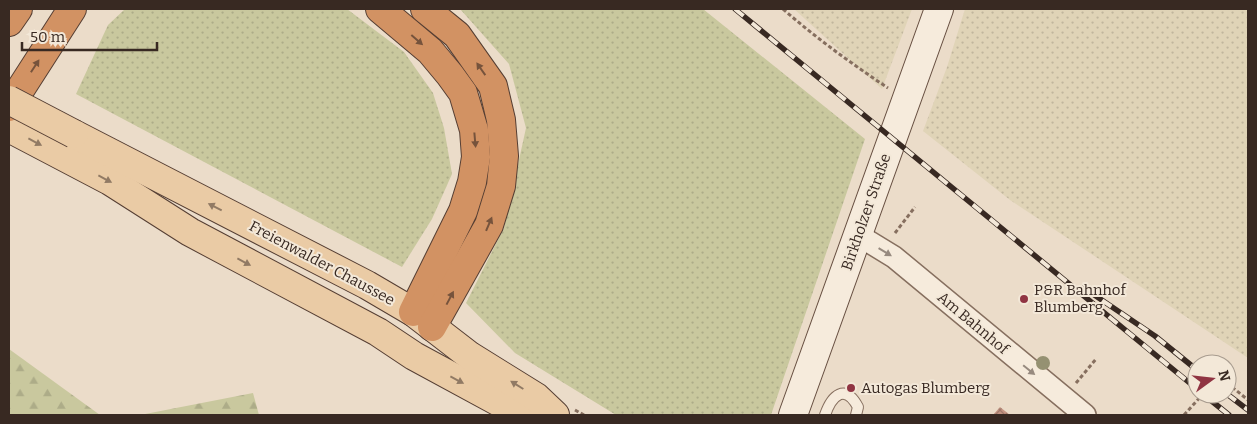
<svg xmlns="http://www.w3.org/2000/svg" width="1257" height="424" font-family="Bitter,serif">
  <defs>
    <pattern id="farmland-dots" width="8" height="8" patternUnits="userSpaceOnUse" patternTransform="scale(1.25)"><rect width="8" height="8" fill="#e0d4b7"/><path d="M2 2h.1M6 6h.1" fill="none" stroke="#c1b69d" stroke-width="1.8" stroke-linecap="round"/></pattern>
    <pattern id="grass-dots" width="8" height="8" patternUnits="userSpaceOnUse" patternTransform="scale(1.25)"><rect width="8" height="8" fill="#c9c89e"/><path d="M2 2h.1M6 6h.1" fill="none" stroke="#adac88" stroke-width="1.8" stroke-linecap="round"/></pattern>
    <pattern id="forest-firs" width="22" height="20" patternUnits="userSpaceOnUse" patternTransform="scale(1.25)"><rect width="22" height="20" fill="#c9c89e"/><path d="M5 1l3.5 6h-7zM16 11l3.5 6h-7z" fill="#adac88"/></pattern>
    <pattern id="building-cross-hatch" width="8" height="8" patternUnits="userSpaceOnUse" patternTransform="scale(1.25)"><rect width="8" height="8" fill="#c69583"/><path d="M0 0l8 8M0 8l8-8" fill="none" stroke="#a27a6b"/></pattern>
  </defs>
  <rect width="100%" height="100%" fill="#ebdcc9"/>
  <g fill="url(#farmland-dots)">
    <path d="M 794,9 L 912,9 L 882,89 Z"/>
    <path d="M 965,9 L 1248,9 L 1248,358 L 1010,200 L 923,131 L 947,67 Z"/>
  </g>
  <g fill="url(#grass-dots)">
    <path d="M 125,9 L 347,9 L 404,52 L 433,93 L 444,128 L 452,174 L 432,219 L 402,267 L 76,94 L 108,25 Z"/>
    <path d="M 460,9 L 703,9 L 865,139 L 771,415 L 616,415 L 515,353 L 466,303 L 504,228 L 526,128 L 509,64 Z"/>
  </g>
  <g fill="url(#forest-firs)">
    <path d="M 9,349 L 100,415 L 9,415 Z"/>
    <path d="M 253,393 L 259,415 L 140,415 Z"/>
  </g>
  <path fill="url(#building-cross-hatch)" d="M 1000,407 L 1010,415 L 993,415 Z"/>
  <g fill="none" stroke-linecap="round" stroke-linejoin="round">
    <g stroke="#866f5f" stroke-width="12">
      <path id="lane" d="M 825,415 C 832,395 845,383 858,407 L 856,415"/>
    </g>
    <g stroke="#866f5f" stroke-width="24">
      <path id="street" d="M 858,235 L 894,257 L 1085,415"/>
    </g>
    <g stroke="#685042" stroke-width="30">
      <path id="secondary" d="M 793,415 L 939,9"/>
    </g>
    <g stroke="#553e33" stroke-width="30">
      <g id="primary">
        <path d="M 9,128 L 110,181 L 190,232 L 378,332 L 414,356 L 523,415"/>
        <path d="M 74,134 L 367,285 L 413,312 L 470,356 L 536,397 L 555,415"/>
      </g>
    </g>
    <g stroke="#553e33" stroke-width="30">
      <g id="highway">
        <path d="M 380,9 L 430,51 L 450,75 L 463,93 L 474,130 L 476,157 L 472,182 L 463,211 L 413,312"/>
        <path d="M 425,9 L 457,35 L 493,86 L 501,120 L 504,156 L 501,186 L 489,225 L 432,327"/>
        <path d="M 9,22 L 18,9"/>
        <path d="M 9,107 L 72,9"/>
      </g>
    </g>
    <g stroke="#866f5f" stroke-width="3" stroke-dasharray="4 2.5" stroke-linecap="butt">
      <path d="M 783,9 C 816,38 852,64 888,88"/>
      <path d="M 895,233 L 915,207"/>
      <path d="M 1076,383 L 1096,359"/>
      <path d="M 1227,383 L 1248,400"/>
      <path d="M 575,410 L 584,415"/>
      <path d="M 1184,415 L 1203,394"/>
    </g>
    <use href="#lane" stroke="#f6ebdc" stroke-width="10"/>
    <use href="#street" stroke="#f6ebdc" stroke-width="21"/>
    <use href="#secondary" stroke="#f6ebdc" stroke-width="28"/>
    <use href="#primary" stroke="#eacba5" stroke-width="28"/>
    <use href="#highway" stroke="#d29263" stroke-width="28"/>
    <g stroke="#382922" stroke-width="5.5">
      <g id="rail">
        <path d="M 735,9 L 1197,389"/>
        <path d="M 1084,288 L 1155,336 L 1197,370"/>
        <path d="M 1203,394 L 1229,415"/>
        <path d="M 1227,394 L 1248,410"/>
      </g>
    </g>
    <use href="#rail" stroke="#f3e8d8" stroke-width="4" stroke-dasharray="11" stroke-linecap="butt"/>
    <g stroke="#553e33" stroke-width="30" stroke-linecap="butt">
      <path id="primary-bridge" d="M 9,100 L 74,134"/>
    </g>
    <use href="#primary-bridge" stroke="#eacba5" stroke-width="28"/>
  </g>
  <circle fill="#959172" cx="1043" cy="363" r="7"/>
  <defs><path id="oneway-solid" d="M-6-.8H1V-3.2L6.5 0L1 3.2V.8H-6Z" transform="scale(1.25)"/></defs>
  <g fill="#76533c">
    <use href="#oneway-solid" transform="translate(417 40) rotate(41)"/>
    <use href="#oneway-solid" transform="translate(35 66) rotate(-57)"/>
    <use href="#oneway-solid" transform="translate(481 69) rotate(-125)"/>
    <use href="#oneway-solid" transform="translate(475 140) rotate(85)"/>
    <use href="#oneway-solid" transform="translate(489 224) rotate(-67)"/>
    <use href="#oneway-solid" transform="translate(450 298) rotate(-62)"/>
  </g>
  <g fill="#917a64">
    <use href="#oneway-solid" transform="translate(35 142) rotate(28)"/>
    <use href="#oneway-solid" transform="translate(105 179) rotate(28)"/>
    <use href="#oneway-solid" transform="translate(215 207) rotate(-153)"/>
    <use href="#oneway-solid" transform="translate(244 262) rotate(28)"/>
    <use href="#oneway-solid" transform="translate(457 380) rotate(28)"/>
    <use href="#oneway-solid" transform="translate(517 385) rotate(-148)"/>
  </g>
  <g fill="#978a7f">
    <use href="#oneway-solid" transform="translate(885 252) rotate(31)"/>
    <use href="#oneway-solid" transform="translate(1029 370) rotate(39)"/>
  </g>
  <g fill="#903442" stroke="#f3e8d8" stroke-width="2">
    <circle cx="1024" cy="299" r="5"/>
    <circle cx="851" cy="388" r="5"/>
  </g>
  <g text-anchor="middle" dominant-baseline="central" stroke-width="4" stroke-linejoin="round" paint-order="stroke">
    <g font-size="15" fill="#382922" stroke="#f3e8d8">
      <text transform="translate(866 212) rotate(-71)">Birkholzer Straße</text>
      <text transform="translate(322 263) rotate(28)">Freienwalder Chaussee</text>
      <text transform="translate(973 323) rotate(40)">Am Bahnhof</text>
    </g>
    <g font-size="15" fill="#382922" stroke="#f3e8d8" text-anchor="start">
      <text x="1034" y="290">P&amp;R Bahnhof<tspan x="1034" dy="17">Blumberg</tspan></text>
      <text x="861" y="388">Autogas Blumberg</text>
    </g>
  </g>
  <rect width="1257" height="424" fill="none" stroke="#382922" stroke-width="20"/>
  <g transform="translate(1212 379) rotate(75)"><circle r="24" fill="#f3e8d8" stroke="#a89c8f"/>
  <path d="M0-4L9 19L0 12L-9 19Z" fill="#903442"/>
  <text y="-8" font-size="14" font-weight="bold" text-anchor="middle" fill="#382922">N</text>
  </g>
  <path d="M22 42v8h135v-8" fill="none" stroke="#382922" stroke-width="2.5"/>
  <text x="30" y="42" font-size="15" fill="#382922" stroke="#f3e8d8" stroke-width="4" paint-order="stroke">50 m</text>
</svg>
